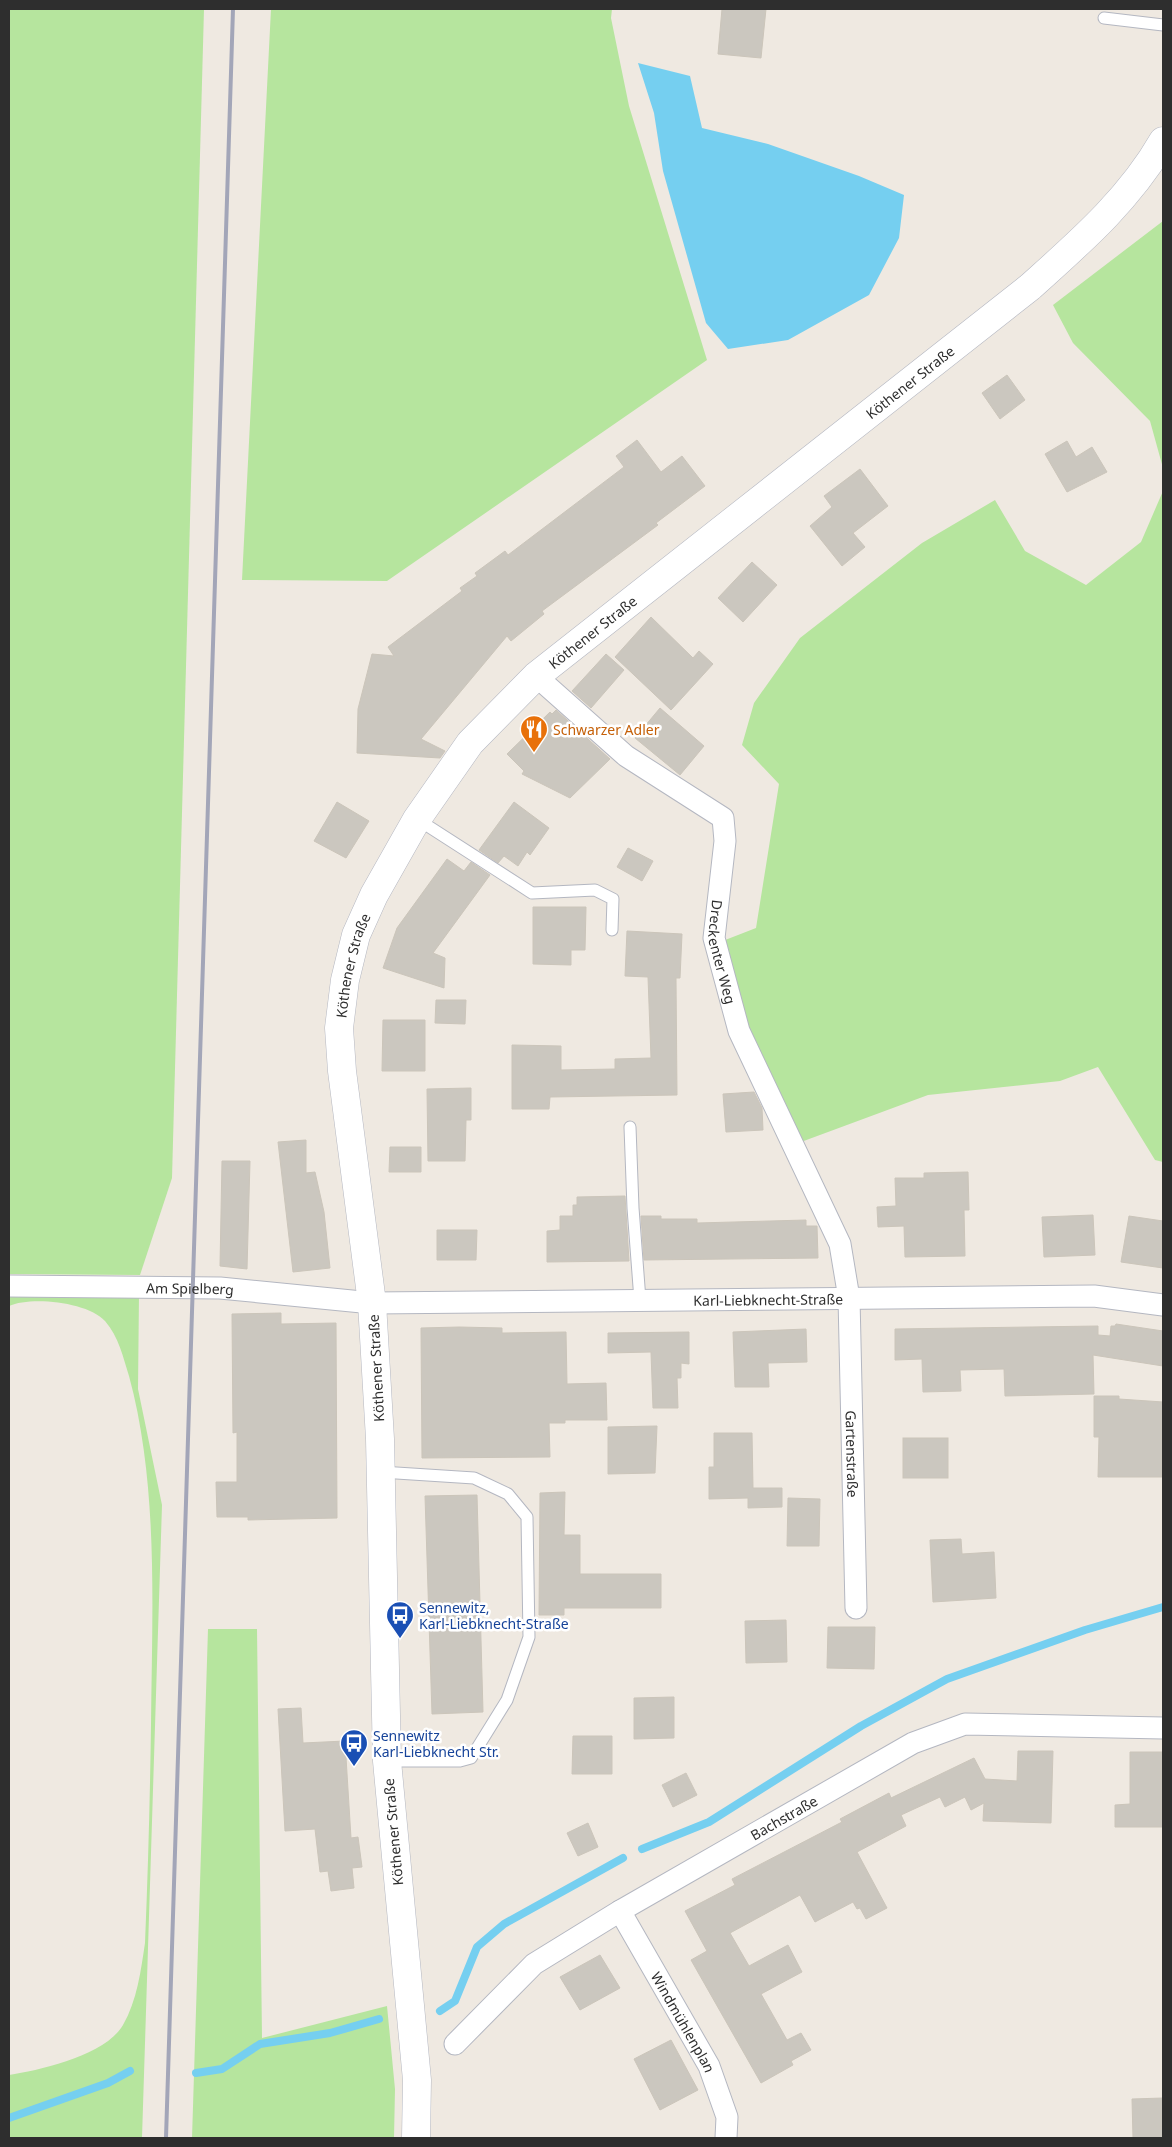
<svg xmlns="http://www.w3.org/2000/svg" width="1172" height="2147" font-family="'Noto Sans',sans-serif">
  <rect width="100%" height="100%" fill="#efe9e1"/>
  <g fill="#b6e59e">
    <path d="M 9,9 L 204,9 L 172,1178 L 140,1275 L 9,1274 Z"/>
    <path d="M 271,9 L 612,9 L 611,18 L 629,106 L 707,360 L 387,581 L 242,580 Z"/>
    <path d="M 1163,221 L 1163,468 L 1150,421 L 1073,343 L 1053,305 Z"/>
    <path d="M 1163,491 L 1163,1162 L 1155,1160 L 1098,1067 L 1060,1081 L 928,1095 L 801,1142 L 750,1038 L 720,942 L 756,928 L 779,784 L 742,745 L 754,703 L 800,638 L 922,543 L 995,500 L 1025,551 L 1086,585 L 1141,542 Z"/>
    <path d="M 9,1291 L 139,1294 L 138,1389 L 162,1505 L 142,2138 L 9,2138 L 9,2075 C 41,2070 106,2055 123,2025 C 137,2001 141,1970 145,1943 C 148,1871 150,1798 151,1725 C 152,1612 159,1486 129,1376 C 123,1357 119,1337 105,1321 C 88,1302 31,1296 9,1306 Z"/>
    <path d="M 208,1629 L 257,1629 L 262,2038 L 387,2006 L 395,2089 L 394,2138 L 192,2138 Z"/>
  </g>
  <path fill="#75cff0" d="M 638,63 L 690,76 L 702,128 L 768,144 L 859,176 L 904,195 L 899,238 L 869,295 L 788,340 L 728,349 L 706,323 L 663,171 L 654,113 Z"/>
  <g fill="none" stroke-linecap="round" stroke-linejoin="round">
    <g stroke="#75cff0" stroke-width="8">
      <path d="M 642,1849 L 709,1822 L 861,1726 L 947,1679 L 1085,1630 L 1163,1607"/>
      <path d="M 440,2011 L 455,2001 L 477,1947 L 504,1924 L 623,1858"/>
      <path d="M 196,2073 L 222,2069 L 260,2044 L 330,2033 L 379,2019"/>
      <path d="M 9,2118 L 108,2083 L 130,2071"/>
    </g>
  </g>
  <g fill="#cbc7bf" stroke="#cbc5ba">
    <path d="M 722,9 L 766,9 L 761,58 L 718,54 Z"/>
    <path d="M 1007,375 L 1025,400 L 1000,419 L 982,393 Z"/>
    <path d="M 637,440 L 661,472 L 682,456 L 705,486 L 656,523 L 658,525 L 542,611 L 544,614 L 511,641 L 507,636 L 421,739 L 445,751 L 440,758 L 357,753 L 358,709 L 372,654 L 394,656 L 388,647 L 462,591 L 460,588 L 477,576 L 475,573 L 505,551 L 508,555 L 624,467 L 616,456 Z"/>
    <path d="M 1067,441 L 1076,457 L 1092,447 L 1107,472 L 1067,492 L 1045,454 Z"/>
    <path d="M 860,469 L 888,506 L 853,533 L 865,547 L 842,566 L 810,526 L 832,507 L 824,496 Z"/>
    <path d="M 752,562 L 777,585 L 743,622 L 718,598 Z"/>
    <path d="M 651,617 L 693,658 L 699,651 L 713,664 L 671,710 L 615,657 Z"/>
    <path d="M 606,654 L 624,670 L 591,708 L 572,691 Z"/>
    <path d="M 660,708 L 704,746 L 680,775 L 635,738 Z"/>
    <path d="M 556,710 L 610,759 L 570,798 L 522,774 L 524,771 L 507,754 L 550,712 L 552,714 Z"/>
    <path d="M 337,802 L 369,821 L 346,858 L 314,841 Z"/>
    <path d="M 514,802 L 549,828 L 530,855 L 527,852 L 518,866 L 504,856 L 498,863 L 479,850 Z"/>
    <path d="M 628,848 L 653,861 L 642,881 L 617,867 Z"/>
    <path d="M 447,859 L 464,871 L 471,862 L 490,875 L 433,953 L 445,958 L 444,988 L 383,968 L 397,928 Z"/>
    <path d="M 533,907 L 586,907 L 585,950 L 571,950 L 571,965 L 533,964 Z"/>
    <path d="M 627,931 L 682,934 L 680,978 L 676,978 L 677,1095 L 550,1097 L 549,1109 L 512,1109 L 512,1045 L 561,1046 L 561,1070 L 615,1069 L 615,1059 L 651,1058 L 648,977 L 625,976 Z"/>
    <path d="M 436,1000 L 466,1000 L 465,1024 L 435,1023 Z"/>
    <path d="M 383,1020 L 425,1020 L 425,1071 L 382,1071 Z"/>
    <path d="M 471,1088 L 471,1120 L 466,1120 L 465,1161 L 428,1161 L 427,1089 Z"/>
    <path d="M 754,1092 L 762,1108 L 763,1130 L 726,1132 L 723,1094 Z"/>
    <path d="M 306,1140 L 306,1173 L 315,1172 L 324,1212 L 330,1268 L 293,1272 L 278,1142 Z"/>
    <path d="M 390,1147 L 421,1147 L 421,1172 L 389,1172 Z"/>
    <path d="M 222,1161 L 250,1161 L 247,1269 L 220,1266 Z"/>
    <path d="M 968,1172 L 969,1210 L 964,1210 L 965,1256 L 905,1257 L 904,1226 L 878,1227 L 877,1207 L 896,1206 L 895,1178 L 924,1178 L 924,1173 Z"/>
    <path d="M 625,1196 L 629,1261 L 547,1262 L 547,1231 L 560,1230 L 560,1216 L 573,1216 L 573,1205 L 577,1205 L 577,1197 Z"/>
    <path d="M 1093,1215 L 1095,1255 L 1044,1257 L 1042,1217 Z"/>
    <path d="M 641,1216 L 661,1216 L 661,1219 L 697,1219 L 697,1223 L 806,1220 L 806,1226 L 817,1226 L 818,1258 L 644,1260 Z"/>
    <path d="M 1129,1216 L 1163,1221 L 1163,1268 L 1121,1262 Z"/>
    <path d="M 437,1230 L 477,1230 L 476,1260 L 437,1260 Z"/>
    <path d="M 281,1313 L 281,1324 L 336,1323 L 337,1518 L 248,1520 L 248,1517 L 217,1517 L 216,1482 L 237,1482 L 237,1432 L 233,1433 L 232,1314 Z"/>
    <path d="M 1116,1324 L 1163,1331 L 1163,1366 L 1093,1355 L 1094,1394 L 1005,1396 L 1004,1369 L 960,1370 L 961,1391 L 923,1392 L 922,1359 L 895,1360 L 895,1329 L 1098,1326 L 1098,1335 L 1110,1336 L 1111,1326 L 1115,1326 Z"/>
    <path d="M 459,1327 L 502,1328 L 502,1333 L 566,1332 L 567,1384 L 606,1383 L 607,1420 L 565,1420 L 565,1423 L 549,1423 L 550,1457 L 422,1458 L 421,1328 Z"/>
    <path d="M 806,1329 L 807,1362 L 768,1363 L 769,1387 L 735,1387 L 733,1332 Z"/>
    <path d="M 689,1332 L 689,1364 L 681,1363 L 681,1378 L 677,1378 L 678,1408 L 653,1408 L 651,1352 L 608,1353 L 608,1333 Z"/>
    <path d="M 1094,1396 L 1119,1396 L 1119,1399 L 1163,1402 L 1162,1477 L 1098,1477 L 1099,1437 L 1094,1437 Z"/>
    <path d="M 657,1426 L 655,1473 L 608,1474 L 608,1427 Z"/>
    <path d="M 714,1433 L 752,1433 L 753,1488 L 782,1488 L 782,1507 L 748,1508 L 748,1498 L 709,1499 L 709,1467 L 714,1467 Z"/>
    <rect x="903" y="1438" width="45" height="40"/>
    <path d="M 565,1492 L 564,1535 L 580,1535 L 580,1574 L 661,1574 L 661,1608 L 564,1608 L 564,1615 L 539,1615 L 540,1493 Z"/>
    <path d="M 477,1495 L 483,1712 L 432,1714 L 425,1496 Z"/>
    <path d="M 788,1498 L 820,1499 L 819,1546 L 787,1546 Z"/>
    <path d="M 961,1539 L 962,1554 L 994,1552 L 996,1598 L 933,1602 L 930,1540 Z"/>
    <path d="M 786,1620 L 787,1662 L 746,1663 L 745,1621 Z"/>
    <path d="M 828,1627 L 875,1627 L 874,1669 L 827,1668 Z"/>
    <path d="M 674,1697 L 674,1738 L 634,1739 L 634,1698 Z"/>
    <path d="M 301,1708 L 303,1743 L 345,1741 L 351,1838 L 358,1837 L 362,1867 L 352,1868 L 354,1888 L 331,1891 L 328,1871 L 320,1872 L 315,1829 L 285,1831 L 278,1709 Z"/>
    <path d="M 573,1736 L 612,1736 L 612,1774 L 572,1774 Z"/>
    <path d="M 1018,1751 L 1053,1751 L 1051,1823 L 983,1821 L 984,1803 L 971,1810 L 965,1797 L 945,1807 L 940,1797 L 901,1815 L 906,1826 L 857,1852 L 887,1908 L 866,1919 L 860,1908 L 857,1909 L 853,1902 L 815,1922 L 800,1895 L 730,1933 L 749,1966 L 788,1945 L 802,1972 L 761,1994 L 787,2040 L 801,2033 L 811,2050 L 791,2061 L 793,2065 L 761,2083 L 691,1960 L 707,1951 L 685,1911 L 735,1885 L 732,1879 L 842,1822 L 840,1819 L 889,1793 L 891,1798 L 974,1758 L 985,1779 L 1017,1781 Z"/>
    <path d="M 1130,1752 L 1163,1752 L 1163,1827 L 1115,1827 L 1115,1805 L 1130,1804 Z"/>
    <path d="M 686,1773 L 697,1795 L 673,1807 L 662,1785 Z"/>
    <path d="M 588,1823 L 598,1847 L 578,1856 L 567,1833 Z"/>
    <path d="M 600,1955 L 620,1988 L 580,2010 L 560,1977 Z"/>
    <path d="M 671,2040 L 698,2090 L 660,2110 L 634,2059 Z"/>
    <path d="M 1163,2098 L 1163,2138 L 1133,2138 L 1132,2099 Z"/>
  </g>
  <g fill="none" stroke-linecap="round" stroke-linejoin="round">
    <g stroke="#b4b7c1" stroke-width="13">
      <g id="service">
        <path d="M 1104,18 L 1163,25"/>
        <path d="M 417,819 L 532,893 L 595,890 L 613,899 L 612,930"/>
        <path d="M 630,1127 L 633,1208 L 640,1300"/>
        <path d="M 381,1472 L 474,1478 L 508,1494 L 527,1517 L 529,1637 L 507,1700 L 471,1758 L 460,1761 L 387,1761"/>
      </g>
    </g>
    <g stroke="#b4b7c1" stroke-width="23">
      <g id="minor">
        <path id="s1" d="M 536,676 L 626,756 L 723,818 L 725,841 L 714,938 L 739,1031 L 840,1244 L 849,1298 L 856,1608"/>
        <path id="s2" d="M 9,1286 L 220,1288 L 372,1303 L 1094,1296 L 1163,1305"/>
        <path id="s3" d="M 620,1911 L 709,2066 L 727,2117 L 726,2138"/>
        <path id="s4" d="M 455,2044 L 534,1964 L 620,1911 L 913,1743 L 965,1724 L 1163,1728"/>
      </g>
    </g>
    <g stroke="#b4b7c1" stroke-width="29">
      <g id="secondary">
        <path id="s5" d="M 416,2138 L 417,2080 L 387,1761 L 380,1439 L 372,1303 L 342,1071 L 339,1028 L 345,980 L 356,935 L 374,895 L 417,819 L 470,743 L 536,676 L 1030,287 C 1079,243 1130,199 1163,141"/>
      </g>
    </g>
    <use href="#service" stroke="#fff" stroke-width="11"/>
    <use href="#minor" stroke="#fff" stroke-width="21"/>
    <use href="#secondary" stroke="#fff" stroke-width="28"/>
    <path stroke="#a3a6b8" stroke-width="4" d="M 166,2138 L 233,9"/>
  </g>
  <defs>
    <g id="restaurant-pin" transform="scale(1.4375)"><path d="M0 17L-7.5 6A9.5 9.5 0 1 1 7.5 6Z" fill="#e8710a" stroke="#fff"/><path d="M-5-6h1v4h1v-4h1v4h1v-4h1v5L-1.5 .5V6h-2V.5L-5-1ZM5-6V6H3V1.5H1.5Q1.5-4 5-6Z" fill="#fff"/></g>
    <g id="bus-pin" transform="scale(1.4375)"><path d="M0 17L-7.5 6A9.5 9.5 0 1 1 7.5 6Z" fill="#1a4fb4" stroke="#fff"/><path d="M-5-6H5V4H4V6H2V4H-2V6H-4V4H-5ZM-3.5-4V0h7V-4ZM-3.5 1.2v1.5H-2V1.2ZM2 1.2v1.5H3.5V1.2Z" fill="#fff"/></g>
  </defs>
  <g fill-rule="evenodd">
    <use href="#restaurant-pin" x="534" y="729"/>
    <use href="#bus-pin" x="400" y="1615"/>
    <use href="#bus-pin" x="354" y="1743"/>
  </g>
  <g text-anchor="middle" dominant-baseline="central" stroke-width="5" stroke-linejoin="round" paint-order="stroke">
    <g font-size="14" fill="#2e2e2e" stroke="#fff">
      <text stroke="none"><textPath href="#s5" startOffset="2002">Köthener Straße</textPath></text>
      <text stroke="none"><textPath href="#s5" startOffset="1598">Köthener Straße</textPath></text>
      <text stroke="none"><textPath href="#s1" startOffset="371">Dreckenter Weg</textPath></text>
      <text stroke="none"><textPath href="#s5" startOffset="1178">Köthener Straße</textPath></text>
      <text stroke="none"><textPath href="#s2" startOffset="181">Am Spielberg</textPath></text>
      <text stroke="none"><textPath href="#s2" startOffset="760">Karl-Liebknecht-Straße</textPath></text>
      <text transform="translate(376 1368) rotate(-93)">Köthener Straße</text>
      <text stroke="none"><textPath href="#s1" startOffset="899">Gartenstraße</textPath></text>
      <text stroke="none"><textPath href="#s4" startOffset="402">Bachstraße</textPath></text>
      <text transform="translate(393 1832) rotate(-95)">Köthener Straße</text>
      <text stroke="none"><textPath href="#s3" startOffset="128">Windmühlenplan</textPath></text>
    </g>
    <g font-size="14" fill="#c56008" stroke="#fff" text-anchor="start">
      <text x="553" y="729">Schwarzer Adler</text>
    </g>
    <g font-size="14" fill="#164399" stroke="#fff" text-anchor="start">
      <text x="419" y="1607">Sennewitz,<tspan x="419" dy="16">Karl-Liebknecht-Straße</tspan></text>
      <text x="373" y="1735">Sennewitz<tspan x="373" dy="16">Karl-Liebknecht Str.</tspan></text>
    </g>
  </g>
  <rect width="1172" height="2147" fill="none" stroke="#2e2e2e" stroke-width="20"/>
</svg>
